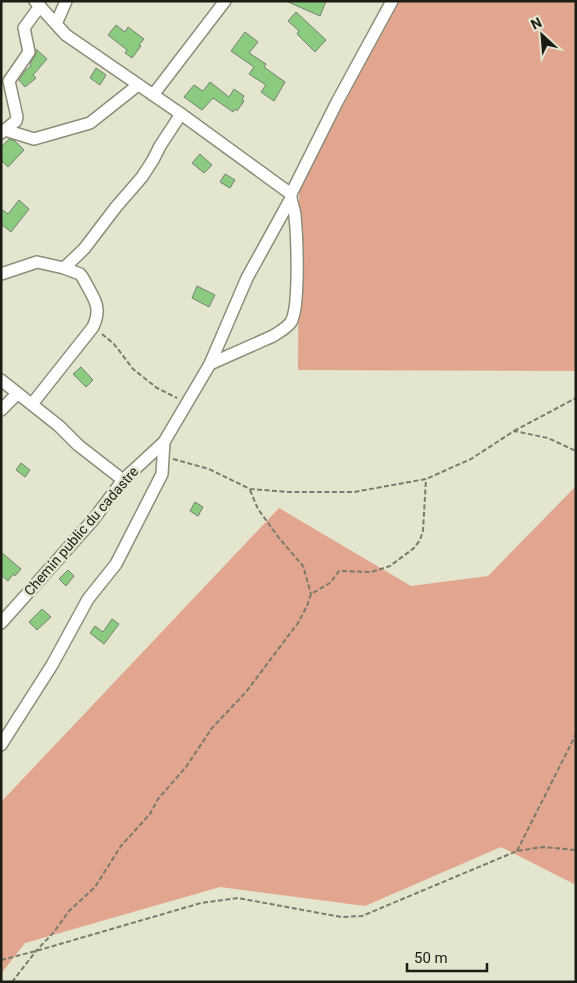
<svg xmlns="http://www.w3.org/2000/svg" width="577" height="983" font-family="Roboto,sans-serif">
  <rect width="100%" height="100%" fill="#e4e5cf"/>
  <g fill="#e1a68d">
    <path d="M 396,1 L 576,1 L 576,371 L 298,370 L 299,192 Z"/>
    <path d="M 576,486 L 576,885 L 501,847 L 365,906 L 220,887 L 25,943 L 1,974 L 1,802 L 279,508 L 411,586 L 488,576 Z"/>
  </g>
  <g fill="#8bcb7f" stroke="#748272">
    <path d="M 286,1 L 326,1 L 320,16 Z"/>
    <path d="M 296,12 L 326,40 L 315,52 L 297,34 L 299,31 L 288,21 Z"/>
    <path d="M 116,25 L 125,32 L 128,27 L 144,39 L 139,45 L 141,46 L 132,58 L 125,53 L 127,50 L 108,35 Z"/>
    <path d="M 245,32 L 258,42 L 249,53 L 266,64 L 264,67 L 285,82 L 274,101 L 261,92 L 266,85 L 249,74 L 254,67 L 231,51 Z"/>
    <path d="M 36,49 L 47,59 L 33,75 L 36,78 L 25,87 L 19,80 L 25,71 L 31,66 L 30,64 L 36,54 Z"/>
    <path d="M 96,68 L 106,75 L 100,85 L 90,78 Z"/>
    <path d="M 210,82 L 229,97 L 234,89 L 244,96 L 242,100 L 244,101 L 237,111 L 235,109 L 233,112 L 213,98 L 202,110 L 184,97 L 194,85 L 203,91 Z"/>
    <path d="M 9,139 L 15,141 L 24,150 L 8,167 L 1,160 L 1,147 Z"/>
    <path d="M 200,154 L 212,165 L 204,173 L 192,163 Z"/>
    <path d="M 225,174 L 235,180 L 230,188 L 220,182 Z"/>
    <path d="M 19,200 L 29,209 L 11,232 L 1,224 L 1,209 L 8,214 Z"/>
    <path d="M 197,286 L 215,295 L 209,307 L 192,298 Z"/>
    <path d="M 81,367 L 93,380 L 86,387 L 73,374 Z"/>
    <path d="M 21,463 L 30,470 L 25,477 L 16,470 Z"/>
    <path d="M 195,502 L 203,507 L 198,516 L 190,511 Z"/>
    <path d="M 1,552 L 21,569 L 15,576 L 13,574 L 8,581 L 1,575 Z"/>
    <path d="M 68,570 L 74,576 L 66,586 L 59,579 Z"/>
    <path d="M 42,609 L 51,617 L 37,630 L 29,622 Z"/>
    <path d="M 112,619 L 119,624 L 104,644 L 90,633 L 95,626 L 103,632 Z"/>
  </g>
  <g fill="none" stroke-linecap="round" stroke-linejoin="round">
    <g stroke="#8d8d79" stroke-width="14">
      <g id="minor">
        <path d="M 35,1 L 66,35 L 181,114 L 291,194"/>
        <path d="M 56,24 L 66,1"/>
        <path d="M 153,95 L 225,1"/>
        <path d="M 5,130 L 34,139 L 90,123 L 138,85"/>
        <path d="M 1,133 L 16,121 L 17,117 L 9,81 L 29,52 L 24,28 L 40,6"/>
        <path d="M 1,274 L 37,262 L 64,268 L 84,249 L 116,207 L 142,177 L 153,160 L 160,146 L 181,114"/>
        <path d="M 210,364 L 247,278 L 290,200"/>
        <path d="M 1,380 L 59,426 L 78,445 L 123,480"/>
        <path d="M 32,404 L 93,327 C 103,306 93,298 83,278 L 80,274 L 64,268"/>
        <path d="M 1,410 L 17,394"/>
        <path d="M 1,623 L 93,520 L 123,480 L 164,442"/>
        <path d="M 1,745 L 52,665 L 88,599 L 116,564 L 162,474 L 164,442 L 210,364 L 273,336 C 279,332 287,328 291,322 C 300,307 297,236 295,216 C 295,208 290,202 291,194 L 337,102 L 392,1"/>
      </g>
    </g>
    <g stroke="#7a7b6c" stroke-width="2" stroke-dasharray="5 2.5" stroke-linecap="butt">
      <path d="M 102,334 L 114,344 L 133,369 L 157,388 L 177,398"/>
      <path d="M 514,431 L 576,398"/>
      <path d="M 173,459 L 209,469 L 250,489 L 289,492 L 354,492 L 426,479 L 471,459 L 514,431 L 548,438 L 576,451"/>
      <path d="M 250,490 L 258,509 L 279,538 L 303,566 L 311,594"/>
      <path d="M 517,851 L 576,734"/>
      <path d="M 1,960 L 36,951 L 201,903 L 238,898 L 341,917 L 362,916 L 517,851 L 543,847 L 576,850"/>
      <path d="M 12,982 L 36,951 L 54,932 L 69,911 L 95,887 L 121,846 L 150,814 L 158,799 L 186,767 L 212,728 L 246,692 L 298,623 L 307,606 L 311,594 L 330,583 L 339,571 L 371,572 L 390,566 L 414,548 L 420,540 L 423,531 L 426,479"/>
    </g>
    <use href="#minor" stroke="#fff" stroke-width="11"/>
  </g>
  <g text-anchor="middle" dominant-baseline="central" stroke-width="5" stroke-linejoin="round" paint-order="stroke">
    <g font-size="14" fill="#1c1c14" stroke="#e4e5cf">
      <text transform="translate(81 531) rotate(-49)">Chemin public du cadastre</text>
    </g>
  </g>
  <rect width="577" height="983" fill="none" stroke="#1c1c14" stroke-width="5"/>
  <g transform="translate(542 35) rotate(334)" stroke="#e4e5cf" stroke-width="4" paint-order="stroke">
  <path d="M0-4L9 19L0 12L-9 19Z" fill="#1c1c14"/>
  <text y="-8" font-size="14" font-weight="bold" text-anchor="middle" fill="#1c1c14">N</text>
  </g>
  <path d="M407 963v8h80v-8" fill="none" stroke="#1c1c14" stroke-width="2.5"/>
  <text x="414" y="963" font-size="15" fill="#1c1c14" stroke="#e4e5cf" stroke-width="4" paint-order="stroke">50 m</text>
</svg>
